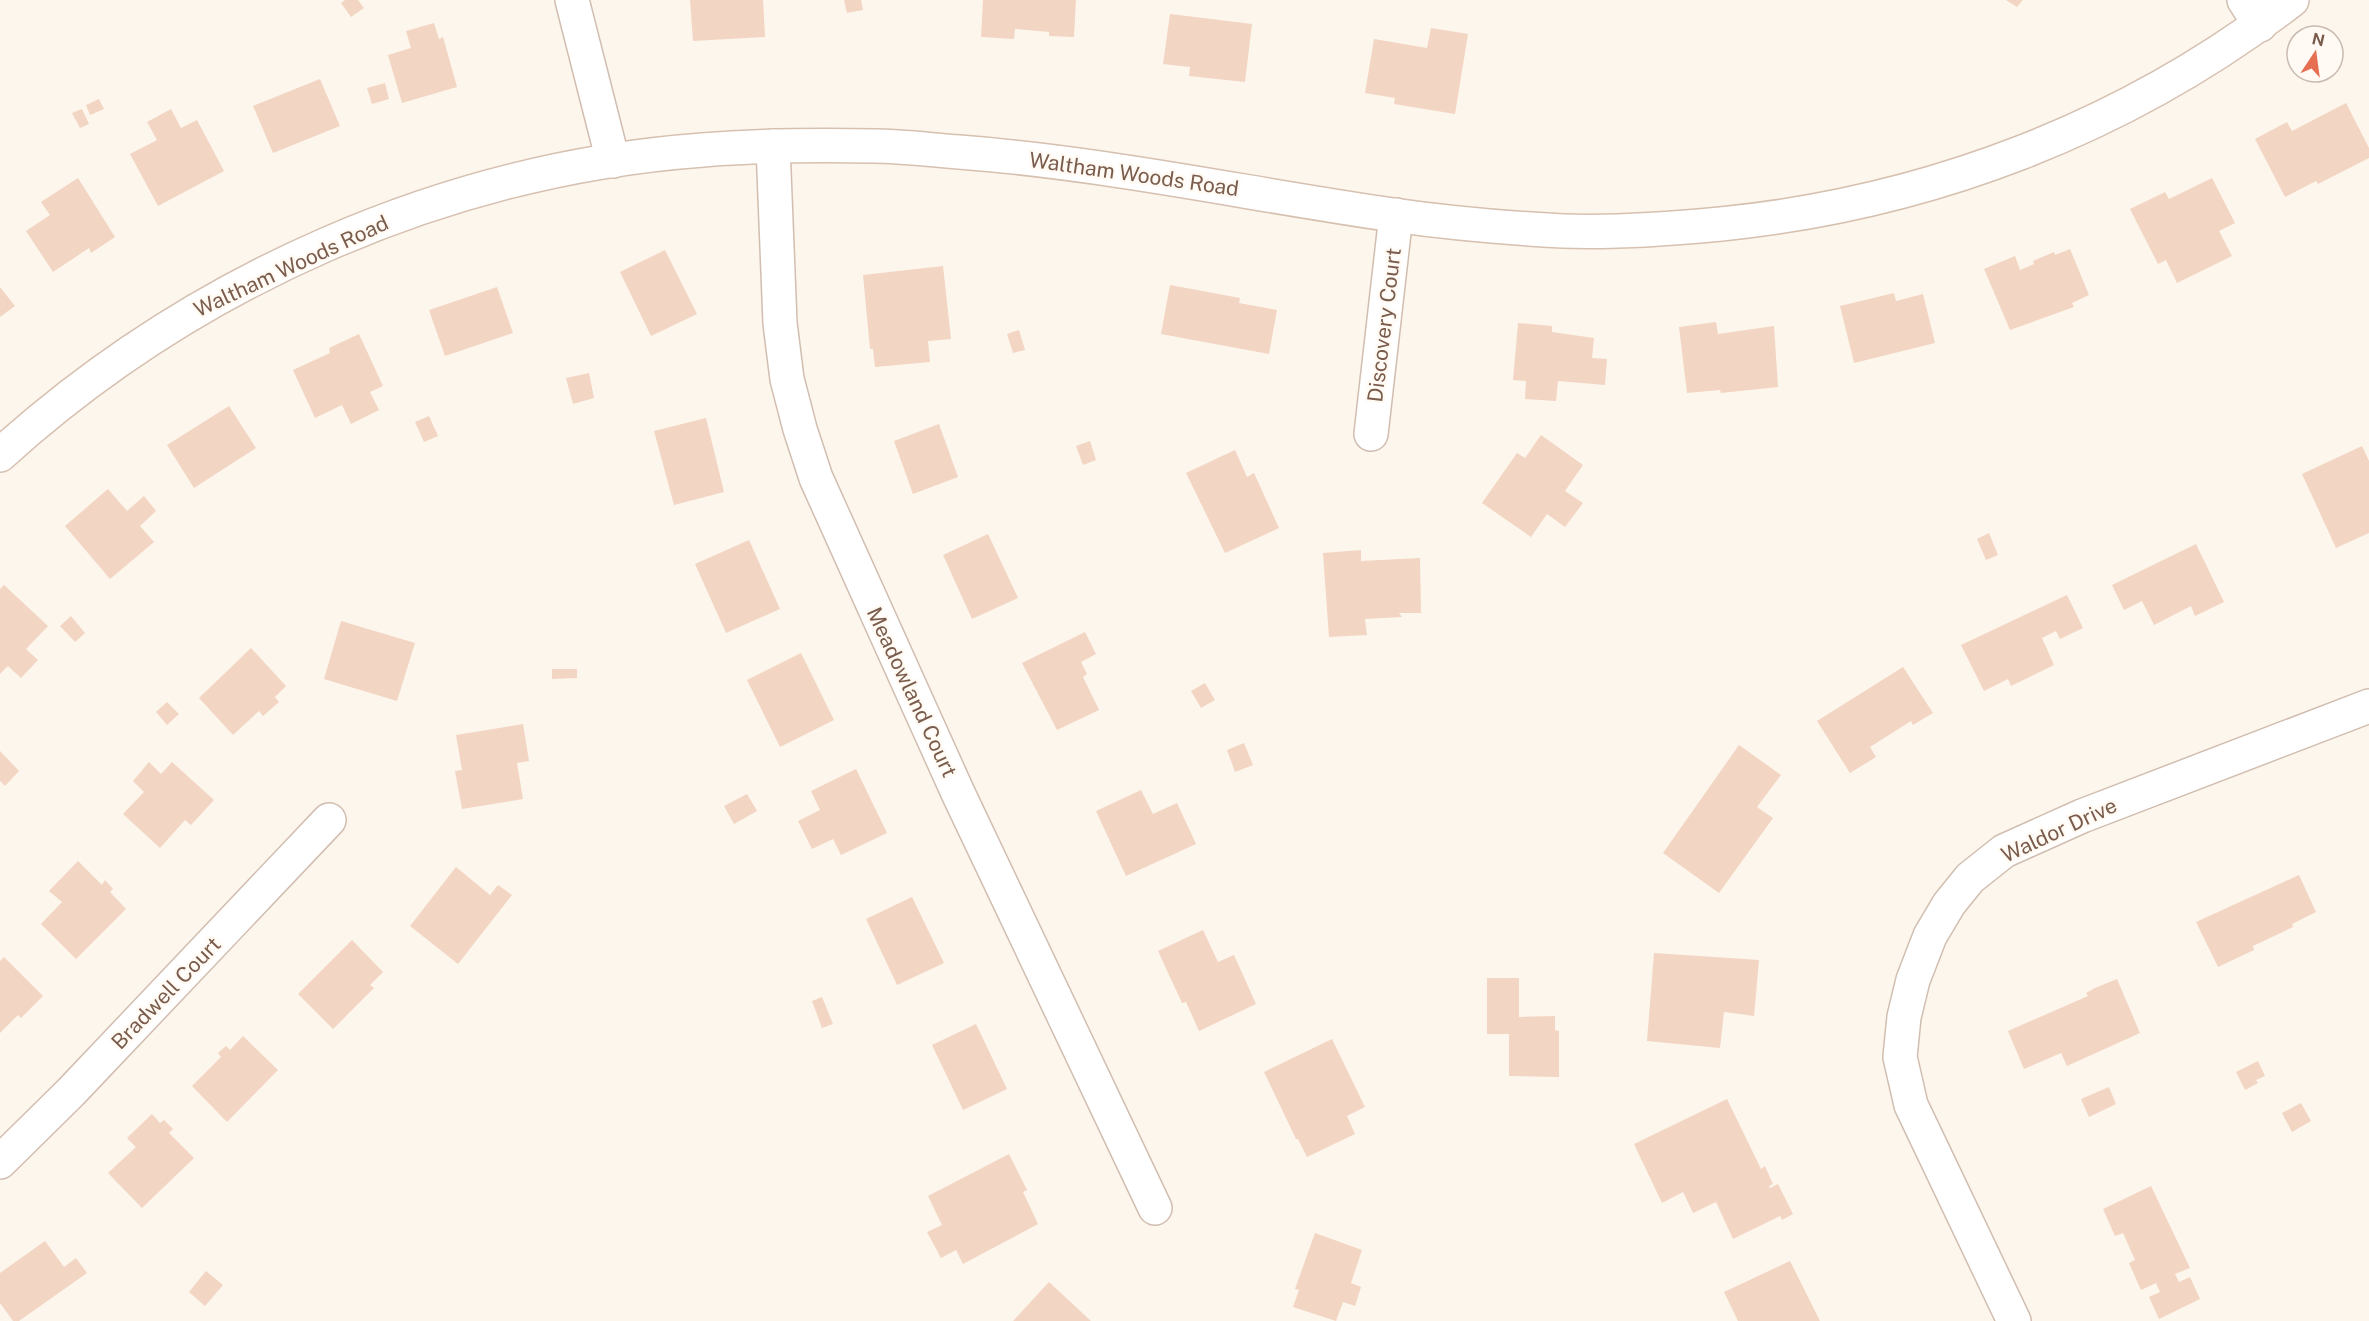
<svg xmlns="http://www.w3.org/2000/svg" width="2369" height="1321" font-family="'Public Sans',sans-serif">
  <rect width="100%" height="100%" fill="#fdf6ec"/>
  <g fill="#f3d5c3">
    <path d="M 345,0 L 358,0 L 364,8 L 351,17 L 341,3 Z"/>
    <path d="M 690,0 L 763,0 L 765,37 L 693,41 Z"/>
    <path d="M 844,0 L 861,0 L 863,10 L 847,13 Z"/>
    <path d="M 983,0 L 1076,0 L 1074,37 L 1049,36 L 1049,32 L 1015,29 L 1014,39 L 981,37 Z"/>
    <path d="M 2006,0 L 2023,0 L 2017,7 Z"/>
    <path d="M 1170,14 L 1252,24 L 1245,82 L 1189,76 L 1190,67 L 1163,64 Z"/>
    <path d="M 434,23 L 439,39 L 443,37 L 457,87 L 402,103 L 388,55 L 411,48 L 406,31 Z"/>
    <path d="M 1431,28 L 1468,34 L 1455,114 L 1394,104 L 1395,98 L 1365,93 L 1374,39 L 1427,48 Z"/>
    <path d="M 320,79 L 340,126 L 273,153 L 253,106 Z"/>
    <path d="M 385,83 L 389,99 L 372,104 L 367,88 Z"/>
    <path d="M 99,99 L 104,109 L 90,115 L 86,105 Z"/>
    <path d="M 2346,103 L 2369,148 L 2369,158 L 2318,184 L 2316,181 L 2285,197 L 2255,139 L 2287,122 L 2292,131 Z"/>
    <path d="M 82,109 L 89,124 L 80,128 L 72,113 Z"/>
    <path d="M 171,109 L 181,128 L 197,120 L 224,171 L 158,206 L 130,154 L 157,140 L 147,122 Z"/>
    <path d="M 78,178 L 115,237 L 91,253 L 89,248 L 53,272 L 26,231 L 50,215 L 41,202 Z"/>
    <path d="M 2212,178 L 2235,223 L 2219,231 L 2232,256 L 2177,283 L 2166,260 L 2158,264 L 2130,209 L 2165,192 L 2169,199 Z"/>
    <path d="M 2070,249 L 2089,295 L 2072,303 L 2074,307 L 2010,330 L 1984,269 L 2015,256 L 2020,270 L 2034,264 L 2033,261 L 2054,252 L 2055,255 Z"/>
    <path d="M 665,250 L 697,314 L 651,336 L 620,272 Z"/>
    <path d="M 943,266 L 951,339 L 928,341 L 930,362 L 875,367 L 873,349 L 870,349 L 863,275 Z"/>
    <path d="M 1170,285 L 1240,298 L 1239,303 L 1277,310 L 1269,354 L 1161,334 Z"/>
    <path d="M 0,287 L 15,306 L 0,317 Z"/>
    <path d="M 497,287 L 513,333 L 445,356 L 429,310 Z"/>
    <path d="M 1894,293 L 1896,301 L 1923,294 L 1935,343 L 1854,363 L 1840,306 Z"/>
    <path d="M 1716,322 L 1718,334 L 1774,326 L 1778,387 L 1721,393 L 1720,390 L 1687,393 L 1679,327 Z"/>
    <path d="M 1518,323 L 1552,326 L 1552,332 L 1594,338 L 1592,358 L 1607,359 L 1605,385 L 1558,381 L 1556,401 L 1525,399 L 1526,381 L 1513,380 Z"/>
    <path d="M 1019,330 L 1025,350 L 1013,353 L 1007,334 Z"/>
    <path d="M 359,334 L 383,386 L 370,392 L 379,410 L 351,424 L 342,405 L 315,418 L 293,370 L 330,353 L 329,348 Z"/>
    <path d="M 589,373 L 594,398 L 573,404 L 566,378 Z"/>
    <path d="M 229,406 L 256,448 L 194,488 L 167,445 Z"/>
    <path d="M 429,416 L 438,436 L 424,442 L 415,422 Z"/>
    <path d="M 706,418 L 724,492 L 674,505 L 654,431 Z"/>
    <path d="M 939,424 L 958,477 L 913,494 L 894,441 Z"/>
    <path d="M 1541,435 L 1583,465 L 1565,491 L 1583,503 L 1565,527 L 1547,514 L 1531,537 L 1482,503 L 1517,453 L 1525,458 Z"/>
    <path d="M 1090,441 L 1096,460 L 1083,465 L 1076,446 Z"/>
    <path d="M 2362,446 L 2369,461 L 2369,533 L 2336,548 L 2302,474 Z"/>
    <path d="M 1235,450 L 1247,477 L 1254,473 L 1279,528 L 1225,553 L 1186,473 Z"/>
    <path d="M 108,489 L 127,511 L 144,496 L 156,511 L 140,526 L 154,542 L 110,579 L 65,526 Z"/>
    <path d="M 1989,533 L 1998,555 L 1986,560 L 1977,539 Z"/>
    <path d="M 988,534 L 1018,598 L 972,619 L 943,555 Z"/>
    <path d="M 749,540 L 780,609 L 726,633 L 695,564 Z"/>
    <path d="M 2196,544 L 2224,602 L 2195,616 L 2191,606 L 2154,625 L 2142,601 L 2124,610 L 2112,585 Z"/>
    <path d="M 1361,550 L 1361,561 L 1420,558 L 1421,613 L 1399,613 L 1402,617 L 1365,619 L 1367,635 L 1329,637 L 1323,553 Z"/>
    <path d="M 4,585 L 48,626 L 26,649 L 38,660 L 21,678 L 8,666 L 0,674 L 0,589 Z"/>
    <path d="M 2067,595 L 2083,628 L 2060,639 L 2056,631 L 2042,638 L 2054,665 L 2011,686 L 2008,679 L 1984,691 L 1961,645 Z"/>
    <path d="M 71,616 L 85,633 L 75,642 L 60,626 Z"/>
    <path d="M 341,621 L 415,643 L 397,701 L 324,679 Z"/>
    <path d="M 1085,632 L 1096,654 L 1081,662 L 1087,674 L 1083,677 L 1099,710 L 1057,730 L 1022,663 Z"/>
    <path d="M 251,648 L 286,686 L 275,697 L 279,702 L 263,716 L 259,711 L 233,735 L 199,698 Z"/>
    <path d="M 801,653 L 834,720 L 780,747 L 747,680 Z"/>
    <path d="M 1903,667 L 1933,713 L 1913,725 L 1911,721 L 1870,747 L 1876,757 L 1850,773 L 1817,721 Z"/>
    <path d="M 552,669 L 577,669 L 577,678 L 552,679 Z"/>
    <path d="M 1205,683 L 1215,700 L 1201,708 L 1191,691 Z"/>
    <path d="M 167,702 L 179,714 L 167,725 L 156,712 Z"/>
    <path d="M 523,724 L 529,761 L 517,763 L 523,799 L 462,809 L 455,771 L 462,770 L 456,735 Z"/>
    <path d="M 1244,743 L 1253,765 L 1235,772 L 1227,750 Z"/>
    <path d="M 1739,745 L 1781,775 L 1757,807 L 1773,818 L 1719,893 L 1663,853 Z"/>
    <path d="M 0,751 L 19,771 L 5,786 L 0,781 Z"/>
    <path d="M 149,762 L 161,774 L 172,762 L 214,800 L 191,825 L 185,820 L 160,848 L 123,814 L 144,792 L 133,781 Z"/>
    <path d="M 856,769 L 887,833 L 841,855 L 833,839 L 812,849 L 798,821 L 820,810 L 811,791 Z"/>
    <path d="M 1141,790 L 1153,814 L 1177,803 L 1196,844 L 1126,876 L 1096,811 Z"/>
    <path d="M 747,794 L 757,811 L 734,824 L 724,806 Z"/>
    <path d="M 78,861 L 102,885 L 105,880 L 113,889 L 110,892 L 126,909 L 76,959 L 41,924 L 62,902 L 49,891 Z"/>
    <path d="M 456,867 L 490,895 L 498,885 L 512,895 L 458,964 L 410,926 Z"/>
    <path d="M 2299,875 L 2316,912 L 2292,924 L 2293,927 L 2253,946 L 2254,950 L 2218,967 L 2196,922 Z"/>
    <path d="M 912,897 L 944,963 L 897,985 L 866,919 Z"/>
    <path d="M 1203,930 L 1218,962 L 1234,955 L 1256,1004 L 1199,1031 L 1186,1002 L 1182,1003 L 1158,951 Z"/>
    <path d="M 352,940 L 383,972 L 370,985 L 374,988 L 333,1029 L 298,994 Z"/>
    <path d="M 1654,953 L 1759,960 L 1754,1016 L 1724,1012 L 1720,1048 L 1647,1041 Z"/>
    <path d="M 4,957 L 43,996 L 21,1018 L 18,1015 L 0,1033 L 0,961 Z"/>
    <path d="M 1487,978 L 1519,978 L 1519,1017 L 1555,1016 L 1555,1030 L 1559,1031 L 1559,1077 L 1509,1076 L 1509,1034 L 1487,1034 Z"/>
    <path d="M 2117,979 L 2140,1033 L 2067,1066 L 2061,1053 L 2024,1069 L 2008,1031 L 2088,996 L 2086,993 L 2095,988 Z"/>
    <path d="M 822,997 L 833,1024 L 822,1028 L 812,1001 Z"/>
    <path d="M 976,1024 L 1007,1089 L 963,1110 L 932,1045 Z"/>
    <path d="M 243,1036 L 278,1070 L 227,1122 L 192,1086 L 221,1057 L 218,1053 L 226,1046 L 230,1050 Z"/>
    <path d="M 1332,1039 L 1365,1107 L 1347,1116 L 1355,1134 L 1307,1157 L 1298,1139 L 1296,1139 L 1264,1072 Z"/>
    <path d="M 2258,1061 L 2265,1076 L 2256,1080 L 2258,1083 L 2245,1090 L 2236,1072 Z"/>
    <path d="M 2109,1087 L 2116,1104 L 2089,1117 L 2081,1099 Z"/>
    <path d="M 1727,1099 L 1761,1169 L 1765,1166 L 1773,1184 L 1769,1186 L 1770,1188 L 1778,1184 L 1793,1214 L 1782,1220 L 1780,1216 L 1733,1239 L 1716,1202 L 1693,1213 L 1683,1192 L 1662,1203 L 1634,1144 Z"/>
    <path d="M 2301,1103 L 2311,1121 L 2292,1132 L 2282,1113 Z"/>
    <path d="M 152,1114 L 160,1123 L 164,1120 L 173,1129 L 169,1133 L 194,1158 L 142,1208 L 108,1173 L 136,1147 L 127,1138 Z"/>
    <path d="M 1009,1154 L 1027,1190 L 1023,1192 L 1038,1224 L 963,1264 L 956,1250 L 941,1258 L 927,1232 L 942,1225 L 928,1196 Z"/>
    <path d="M 2151,1186 L 2190,1268 L 2175,1274 L 2179,1282 L 2190,1277 L 2200,1299 L 2159,1319 L 2149,1297 L 2160,1292 L 2156,1283 L 2141,1290 L 2129,1263 L 2135,1260 L 2123,1233 L 2115,1236 L 2103,1209 Z"/>
    <path d="M 1315,1233 L 1362,1250 L 1351,1283 L 1361,1287 L 1355,1306 L 1343,1302 L 1336,1321 L 1293,1307 L 1299,1290 L 1295,1289 Z"/>
    <path d="M 45,1241 L 64,1267 L 76,1258 L 87,1273 L 19,1321 L 13,1321 L 0,1303 L 0,1273 Z"/>
    <path d="M 1790,1261 L 1820,1321 L 1738,1321 L 1724,1292 Z"/>
    <path d="M 206,1271 L 223,1285 L 205,1306 L 189,1292 Z"/>
    <path d="M 1049,1282 L 1091,1321 L 1013,1321 Z"/>
  </g>
  <g fill="none" stroke-linecap="round" stroke-linejoin="round">
    <g stroke="#d1beb0" stroke-width="36">
      <g id="street">
        <path d="M 572,0 L 613,161"/>
        <path d="M 2244,0 L 2260,25"/>
        <path d="M 773,146 L 780,323 L 787,379 L 800,429 L 816,478 L 958,793 L 1155,1208"/>
        <path d="M 1371,434 L 1396,215"/>
        <path d="M 0,1162 L 71,1092 L 329,820"/>
        <path d="M 2014,1321 L 1911,1105 L 1900,1057 L 1904,1017 L 1913,980 L 1930,936 L 1949,904 L 1970,878 L 2004,851 L 2082,816 L 2369,706"/>
      </g>
    </g>
    <g stroke="#d6c0b0" stroke-width="36">
      <path id="secondary" d="M 0,455 C 192,281 444,169 703,150 C 760,145 817,145 874,146 C 902,146 931,150 959,152 C 1105,163 1248,194 1393,215 C 1449,223 1506,228 1563,231 C 1616,233 1669,229 1721,224 C 1929,203 2126,128 2292,0"/>
    </g>
    <use href="#street" stroke="#fff" stroke-width="33"/>
    <use href="#secondary" stroke="#fff" stroke-width="33"/>
  </g>
  <g text-anchor="middle" dominant-baseline="central" stroke-width="5" stroke-linejoin="round" paint-order="stroke">
    <g font-size="21" fill="#7a5c4d" stroke="#fffaf3">
      <text transform="translate(1134 174) rotate(8)">Waltham Woods Road</text>
      <text transform="translate(291 266) rotate(-25)">Waltham Woods Road</text>
      <text transform="translate(1384 325) rotate(-83)">Discovery Court</text>
      <text transform="translate(912 692) rotate(65)">Meadowland Court</text>
      <text transform="translate(2059 830) rotate(-25)">Waldor Drive</text>
      <text transform="translate(166 993) rotate(-46)">Bradwell Court</text>
    </g>
  </g>
  <g transform="translate(2315 54) rotate(13)"><circle r="28" fill="#fffaf3" stroke="#cabbb1" stroke-width="1.5"/>
  <path d="M0-4.5L10 22L0 15L-10 22Z" fill="#e76f51"/>
  <text y="-9" font-size="16" font-weight="bold" text-anchor="middle" fill="#7a5c4d">N</text>
  </g>
</svg>
